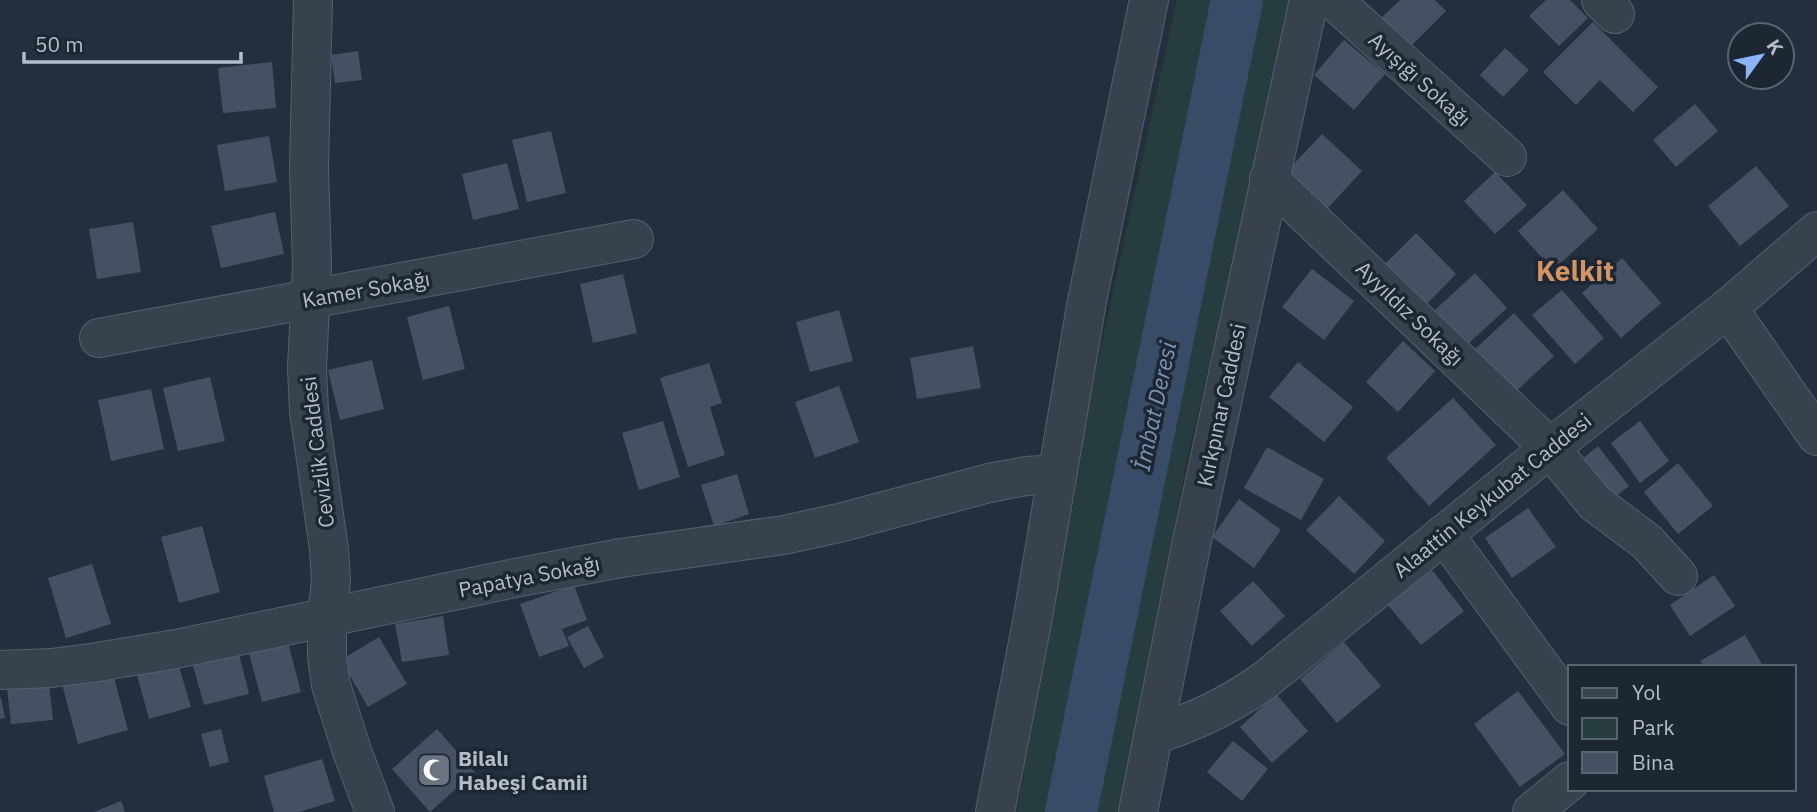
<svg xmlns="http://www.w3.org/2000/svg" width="1817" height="812" font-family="'IBM Plex Sans',sans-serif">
  <rect width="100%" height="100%" fill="#242f3e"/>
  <path fill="#263c3f" d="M 1177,0 L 1293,0 L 1287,32 L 1187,460 L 1119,812 L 1017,812 L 1077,456 Z"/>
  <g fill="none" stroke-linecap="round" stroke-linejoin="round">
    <path stroke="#394c67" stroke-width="52" d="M 1071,812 L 1237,0"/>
  </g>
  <g fill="#455162">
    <path d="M 1400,0 L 1435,0 L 1446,11 L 1408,49 L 1379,20 Z"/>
    <path d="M 1546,0 L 1570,0 L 1588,18 L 1559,46 L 1529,16 Z"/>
    <path d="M 1593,22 L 1658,87 L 1633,112 L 1600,80 L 1576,105 L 1543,72 Z"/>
    <path d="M 1344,40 L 1385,74 L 1354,110 L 1314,75 Z"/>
    <path d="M 1505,48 L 1529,70 L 1503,97 L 1480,75 Z"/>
    <path d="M 358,51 L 362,80 L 335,83 L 331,55 Z"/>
    <path d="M 272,62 L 276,108 L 223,113 L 218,68 Z"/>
    <path d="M 1695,104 L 1718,131 L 1676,167 L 1653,140 Z"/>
    <path d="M 551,131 L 566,193 L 527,202 L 512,140 Z"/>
    <path d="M 1322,134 L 1362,171 L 1327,209 L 1287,171 Z"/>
    <path d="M 269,136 L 277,182 L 225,191 L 217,145 Z"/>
    <path d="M 507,163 L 519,209 L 473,220 L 462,174 Z"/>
    <path d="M 1756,166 L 1789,206 L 1740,246 L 1708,206 Z"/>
    <path d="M 1495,172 L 1527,205 L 1495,234 L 1464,201 Z"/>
    <path d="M 1563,190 L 1598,229 L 1553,270 L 1518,231 Z"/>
    <path d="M 275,212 L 284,254 L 221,268 L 211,226 Z"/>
    <path d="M 133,222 L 141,272 L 97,279 L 89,229 Z"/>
    <path d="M 1416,233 L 1456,274 L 1423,308 L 1382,267 Z"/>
    <path d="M 1622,258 L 1661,303 L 1621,338 L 1582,293 Z"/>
    <path d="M 1312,269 L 1354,301 L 1324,340 L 1282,307 Z"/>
    <path d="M 1475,273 L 1507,308 L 1467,345 L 1435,310 Z"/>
    <path d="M 623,274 L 637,333 L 593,343 L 580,284 Z"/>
    <path d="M 1562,290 L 1604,338 L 1575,364 L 1532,315 Z"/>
    <path d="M 449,306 L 465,369 L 423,380 L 407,317 Z"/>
    <path d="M 839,310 L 853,361 L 810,372 L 796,322 Z"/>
    <path d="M 1514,313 L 1554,356 L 1514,393 L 1474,350 Z"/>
    <path d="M 1403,341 L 1435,371 L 1398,412 L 1366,382 Z"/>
    <path d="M 973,346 L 981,388 L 917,399 L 910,358 Z"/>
    <path d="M 372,360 L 384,409 L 340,420 L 328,370 Z"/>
    <path d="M 1298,362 L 1353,407 L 1324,442 L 1269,397 Z"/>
    <path d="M 709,363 L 722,403 L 710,407 L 725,455 L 688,467 L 660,378 Z"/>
    <path d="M 210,377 L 225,441 L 178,451 L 163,388 Z"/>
    <path d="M 839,386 L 859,442 L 815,458 L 795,402 Z"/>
    <path d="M 151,389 L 164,449 L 111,461 L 98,400 Z"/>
    <path d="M 1453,398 L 1496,445 L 1429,506 L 1386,458 Z"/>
    <path d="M 663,421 L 680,477 L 639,490 L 622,433 Z"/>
    <path d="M 1640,421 L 1669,461 L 1640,483 L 1611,443 Z"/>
    <path d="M 1598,446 L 1629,486 L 1607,503 L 1576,464 Z"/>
    <path d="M 1267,447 L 1324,479 L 1301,520 L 1244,488 Z"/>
    <path d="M 1678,463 L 1713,506 L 1678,534 L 1644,492 Z"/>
    <path d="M 737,474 L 749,514 L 714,526 L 701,485 Z"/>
    <path d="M 1339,496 L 1385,541 L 1354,574 L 1306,530 Z"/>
    <path d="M 1239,499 L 1281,530 L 1254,568 L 1212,537 Z"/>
    <path d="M 1528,508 L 1556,547 L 1512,578 L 1485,538 Z"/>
    <path d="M 202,526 L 220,592 L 179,603 L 161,537 Z"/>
    <path d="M 92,564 L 111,624 L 66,638 L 48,578 Z"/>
    <path d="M 1432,570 L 1464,611 L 1421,645 L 1388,605 Z"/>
    <path d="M 1714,575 L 1735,606 L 1690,636 L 1670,605 Z"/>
    <path d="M 1253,581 L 1285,616 L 1252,646 L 1220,611 Z"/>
    <path d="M 574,585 L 587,620 L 562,629 L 569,646 L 539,657 L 520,604 Z"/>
    <path d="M 443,616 L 449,655 L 402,662 L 395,624 Z"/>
    <path d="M 588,626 L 604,657 L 584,668 L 567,637 Z"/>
    <path d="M 1745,635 L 1763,666 L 1704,667 L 1700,661 Z"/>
    <path d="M 379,637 L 407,684 L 368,707 L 341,660 Z"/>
    <path d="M 1344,642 L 1381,686 L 1337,723 L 1300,679 Z"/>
    <path d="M 288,643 L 301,692 L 262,702 L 249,653 Z"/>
    <path d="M 238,650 L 249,694 L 204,705 L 192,662 Z"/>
    <path d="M 178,663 L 191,707 L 149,719 L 137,675 Z"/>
    <path d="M 112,670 L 128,730 L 78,744 L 62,684 Z"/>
    <path d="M 49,683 L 53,720 L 11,724 L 7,688 Z"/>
    <path d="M 1518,691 L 1565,754 L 1520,787 L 1474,724 Z"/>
    <path d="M 1276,694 L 1308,731 L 1272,763 L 1240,727 Z"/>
    <path d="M 0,698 L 1,698 L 5,718 L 0,719 Z"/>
    <path d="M 221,729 L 229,762 L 210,767 L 201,734 Z"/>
    <path d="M 437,729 L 475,772 L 430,812 L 392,769 Z"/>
    <path d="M 1233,741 L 1268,769 L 1242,801 L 1207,772 Z"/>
    <path d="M 322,759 L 335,801 L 299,812 L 274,812 L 264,776 Z"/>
    <path d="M 121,801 L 125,812 L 94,812 Z"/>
  </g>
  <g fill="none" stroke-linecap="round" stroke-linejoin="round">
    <g stroke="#565f6c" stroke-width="40">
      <g id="minor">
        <path d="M 313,0 L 309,167 L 312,265 L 307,368 L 309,411 L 329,549 L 331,581 L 327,617 L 327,657 L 331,685 L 352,751 L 375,812"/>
        <path d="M 1333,0 L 1507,157"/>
        <path d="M 1601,0 L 1615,14"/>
        <path d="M 1269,179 L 1550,448 L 1595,503 L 1647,542 L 1678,576"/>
        <path d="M 1728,308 L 1817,436"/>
        <path d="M 99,338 L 634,239"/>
        <path d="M 1444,534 L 1570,706"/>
        <path d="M 0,670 L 51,668 L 91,663 L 176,649 L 510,579 L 621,558 L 784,535 L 843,522 L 989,483 L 1026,476 L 1057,474"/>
        <path d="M 1153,735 C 1195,722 1228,706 1264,681 L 1550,448 L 1728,308 L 1817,231"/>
        <path d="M 995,812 L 1032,622 L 1087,301 L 1149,0"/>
        <path d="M 1138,812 L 1192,541 L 1309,0"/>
        <path d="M 1532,812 L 1570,781"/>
      </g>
    </g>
    <use href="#minor" stroke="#38414e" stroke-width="38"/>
  </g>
  <defs>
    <g id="mosque-square" transform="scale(1.75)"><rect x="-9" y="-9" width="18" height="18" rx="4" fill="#6b7280" stroke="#1d2633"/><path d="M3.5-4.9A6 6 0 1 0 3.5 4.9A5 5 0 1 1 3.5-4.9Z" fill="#fff"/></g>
  </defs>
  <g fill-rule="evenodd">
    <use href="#mosque-square" x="434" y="770"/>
  </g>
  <g text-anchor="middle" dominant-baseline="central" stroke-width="7" stroke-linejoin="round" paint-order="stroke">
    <g font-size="21" fill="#b4bcc9" stroke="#1d2633">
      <text transform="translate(1420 79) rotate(42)">Ayışığı Sokağı</text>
      <text transform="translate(366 289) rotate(-10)">Kamer Sokağı</text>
      <text transform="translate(1410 313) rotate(44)">Ayyıldız Sokağı</text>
      <text transform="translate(1221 405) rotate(-78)">Kırkpınar Caddesi</text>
      <text transform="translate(317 452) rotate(-97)">Cevizlik Caddesi</text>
      <text transform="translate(1492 495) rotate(-39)">Alaattin Keykubat Caddesi</text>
      <text transform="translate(529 576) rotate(-11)">Papatya Sokağı</text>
    </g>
    <g font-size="21" font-weight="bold" fill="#b4bcc9" stroke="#1d2633" text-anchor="start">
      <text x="458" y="758">Bilalı<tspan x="458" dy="24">Habeşi Camii</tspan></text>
    </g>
    <g font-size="23" font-style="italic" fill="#7c92b1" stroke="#1d2633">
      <text transform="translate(1154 406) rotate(-78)">İmbat Deresi</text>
    </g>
    <g font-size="28" font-weight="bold" fill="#d59563" stroke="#1d2633">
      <text x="1575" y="270">Kelkit</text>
    </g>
  </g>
  <rect x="1568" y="665" width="228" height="126" fill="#1d2633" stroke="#59626f" stroke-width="2"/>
  <rect x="1582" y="688" width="35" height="10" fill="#38414e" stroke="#59626f" stroke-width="2"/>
  <text x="1632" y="700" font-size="21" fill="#b4bcc9">Yol</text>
  <rect x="1582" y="718" width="35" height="21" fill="#263c3f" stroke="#59626f" stroke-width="2"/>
  <text x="1632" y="735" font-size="21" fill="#b4bcc9">Park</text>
  <rect x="1582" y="752" width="35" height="21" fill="#455162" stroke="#59626f" stroke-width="2"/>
  <text x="1632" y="770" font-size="21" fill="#b4bcc9">Bina</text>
  <g transform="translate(1761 56) rotate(57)"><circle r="33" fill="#1d2633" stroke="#59626f" stroke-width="2"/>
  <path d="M0-5L12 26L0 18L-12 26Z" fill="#8ab4f8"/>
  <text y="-10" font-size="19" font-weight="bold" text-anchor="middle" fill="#b4bcc9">K</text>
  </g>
  <path d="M24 52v10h217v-10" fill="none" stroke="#b4bcc9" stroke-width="3.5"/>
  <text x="35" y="52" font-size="21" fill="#b4bcc9" stroke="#1d2633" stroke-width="5" paint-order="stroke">50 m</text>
</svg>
